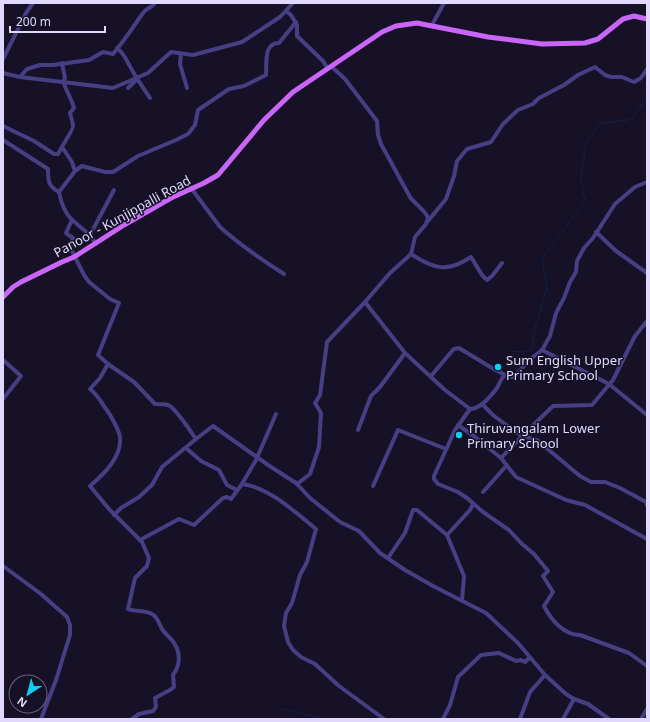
<svg xmlns="http://www.w3.org/2000/svg" width="650" height="722" font-family="'Noto Sans',sans-serif">
  <rect width="100%" height="100%" fill="#161127"/>
  <g fill="none" stroke-linecap="round" stroke-linejoin="round">
    <g stroke="#0f2148" stroke-width="1">
      <path d="M 510,351 L 520,352 L 532,350 L 534,332 L 547,287 L 542,259 L 585,201 L 581,179 L 586,142 L 601,123 L 628,120 L 633,118 L 639,107 L 647,102"/>
      <path d="M 283,709 L 323,719"/>
    </g>
    <g stroke="#463f83" stroke-width="4">
      <path d="M 286,11 L 291,15 L 297,25 L 297,36 L 323,61 L 328,69"/>
      <path d="M 432,25 L 444,3"/>
      <path d="M 117,48 C 125,54 127,62 132,70 C 137,79 144,89 150,98"/>
      <path d="M 181,54 L 180,64 L 187,88"/>
      <path d="M 3,59 L 26,13 L 33,3"/>
      <path d="M 62,63 L 65,78 L 63,82 L 72,102 L 74,108 L 70,113 C 71,118 73,122 73,126 C 74,128 64,143 62,147 L 72,162 L 75,171 L 59,192 C 61,203 64,212 72,220 L 66,233 L 73,238 L 70,247 L 84,275 L 89,282 L 110,299 L 119,303 L 98,355 L 108,364 L 134,382 L 155,404 C 159,404 164,404 168,405 C 175,407 191,432 196,439 L 213,426 L 268,465 L 296,483 L 310,498 L 340,522 L 359,531 L 380,553 L 405,570 L 433,586 L 486,613 L 518,643 L 545,675 L 566,694 L 574,699 L 588,704 L 609,719"/>
      <path d="M 332,67 L 345,79 L 377,121 L 378,135 L 381,144 L 410,197 C 415,204 426,211 428,218 L 426,224 L 415,237 L 411,254 L 390,273 L 365,302 L 405,353 L 445,390 L 470,409 L 455,430 L 434,476 L 434,479 L 438,484 L 458,492 L 467,498 L 483,512 L 509,530 L 521,543 L 534,554 L 548,571 L 543,576 L 553,592 L 544,606 C 551,620 564,635 580,635 L 629,653 L 647,666"/>
      <path d="M 3,73 L 20,77 L 113,88 L 148,73 L 171,52 L 193,55 L 242,42 L 280,17 L 293,3"/>
      <path d="M 20,77 L 27,69 L 40,65 L 53,65 L 89,60 L 103,52 L 113,54 C 124,41 133,27 143,13 C 146,8 152,8 155,3"/>
      <path d="M 128,88 L 136,80"/>
      <path d="M 3,126 L 34,141 L 54,154 L 58,154 L 62,147"/>
      <path d="M 3,140 L 48,169 C 48,181 48,186 59,192"/>
      <path d="M 75,171 L 82,166 L 105,172 L 113,172 L 138,156 L 176,140 L 188,134 L 195,125 L 198,110 L 229,89 L 244,86 L 266,75 C 267,64 263,43 279,43 L 296,22"/>
      <path d="M 191,188 L 220,227 C 240,245 262,260 284,274"/>
      <path d="M 72,220 L 90,235 L 96,244"/>
      <path d="M 428,221 L 446,199 L 454,176 L 457,161 L 467,149 L 491,142 L 503,124 L 518,110 L 533,104 L 539,98 L 564,85 L 578,75 L 595,67 L 605,75 L 611,77 L 622,77 L 634,82 L 641,78 L 647,69"/>
      <path d="M 596,232 L 616,251 L 647,273"/>
      <path d="M 90,235 L 114,190"/>
      <path d="M 411,254 C 434,269 447,273 471,257 L 482,275 L 487,280 L 492,276 L 502,263"/>
      <path d="M 542,350 L 609,384 L 647,415"/>
      <path d="M 3,360 L 21,376 L 3,399"/>
      <path d="M 108,364 L 100,378 L 90,389 C 99,396 100,401 106,409 C 110,414 119,430 120,437 C 122,457 104,474 90,486 L 109,509 L 142,542 L 149,558 L 147,566 L 135,578 L 128,609 C 136,612 145,610 152,614 C 158,617 159,624 162,629 C 165,634 171,638 174,643 C 181,653 180,666 173,675 L 174,687 L 170,690 L 155,698 L 156,707 L 153,711 L 139,714 L 132,719"/>
      <path d="M 431,376 L 452,351 L 454,349 L 459,348 L 492,368 L 505,375"/>
      <path d="M 482,404 L 494,416 L 505,424 L 522,436 L 537,440 L 580,476 L 591,482 L 605,482 L 620,488 L 646,502 L 647,505"/>
      <path d="M 470,409 C 480,409 491,396 497,388 C 500,383 500,379 505,375 L 513,377 L 516,375 L 528,361 L 542,350 L 550,336 L 556,313 L 564,298 L 570,282 L 576,272 L 577,261 L 584,248 L 593,238 L 615,204 L 635,187 L 647,182"/>
      <path d="M 458,425 L 475,437 L 501,458 L 516,477 L 566,500 L 585,505 L 647,539"/>
      <path d="M 358,430 L 371,396 L 380,387 L 405,353"/>
      <path d="M 186,448 L 201,461 L 219,470 L 227,485 L 237,490"/>
      <path d="M 501,458 C 518,440 535,423 553,406 L 592,405 L 613,380 L 635,336 L 647,321"/>
      <path d="M 242,484 L 256,460 L 276,414"/>
      <path d="M 297,484 L 310,474 L 319,447 L 321,413 L 315,403 L 320,395 L 327,342 L 365,302"/>
      <path d="M 373,486 L 398,430 L 446,449"/>
      <path d="M 483,492 L 507,465"/>
      <path d="M 114,515 L 121,508 L 139,497 L 152,485 L 162,467 L 196,439"/>
      <path d="M 447,535 L 470,510 L 473,504"/>
      <path d="M 140,540 L 179,519 L 194,525 L 223,498 L 227,497 L 231,499 L 242,484 C 269,487 296,513 316,529 L 307,562 L 300,575 L 292,603 L 286,613 L 284,626 L 288,642 L 293,650 L 301,657 L 315,664 L 339,686 L 384,719"/>
      <path d="M 388,558 L 405,533 L 413,510 L 417,510 L 447,535 L 464,576 L 462,601"/>
      <path d="M 3,566 L 41,594 L 67,617 L 70,625 L 70,635 L 56,680 L 41,719"/>
      <path d="M 443,719 L 450,705 L 458,677 L 481,655 L 499,653 L 516,661 L 521,660 L 525,662 L 529,658"/>
      <path d="M 520,719 L 530,692 L 545,675"/>
      <path d="M 563,719 L 574,699"/>
      <path d="M 641,719 L 647,709"/>
    </g>
    <path stroke="#ca66f7" stroke-width="5" d="M 3,297 L 13,287 L 21,282 L 62,262 L 74,257 L 124,225 L 171,198 L 204,183 L 218,175 L 264,120 L 293,92 L 382,32 L 396,26 L 417,23 L 488,37 L 542,44 L 585,43 L 598,39 L 623,19 L 634,16 L 647,19"/>
  </g>
  <g fill="#10cef2" stroke="#161127" stroke-width="1.5">
    <circle cx="498" cy="367" r="4"/>
    <circle cx="459" cy="435" r="4"/>
  </g>
  <g text-anchor="middle" dominant-baseline="central" stroke-width="3" stroke-linejoin="round" paint-order="stroke">
    <g font-size="13" fill="#e0d9fd" stroke="#161127">
      <text transform="translate(122 216) rotate(-29)">Panoor - Kunjippalli Road</text>
    </g>
    <g font-size="13" fill="#e0d9fd" stroke="#161127" text-anchor="start">
      <text x="506" y="360">Sum English Upper<tspan x="506" dy="15">Primary School</tspan></text>
      <text x="467" y="428">Thiruvangalam Lower<tspan x="467" dy="15">Primary School</tspan></text>
    </g>
  </g>
  <rect width="650" height="722" fill="none" stroke="#e0d9fd" stroke-width="8"/>
  <g transform="translate(28 694) rotate(216)"><circle r="19" fill="#161127" stroke="#67617d"/>
  <path d="M0-3L7 15L0 10L-7 15Z" fill="#10cef2"/>
  <text y="-6" font-size="11" font-weight="bold" text-anchor="middle" fill="#e0d9fd">N</text>
  </g>
  <path d="M10 26v6h95v-6" fill="none" stroke="#e0d9fd" stroke-width="2"/>
  <text x="16" y="26" font-size="12" fill="#e0d9fd" stroke="#161127" stroke-width="3" paint-order="stroke">200 m</text>
</svg>
